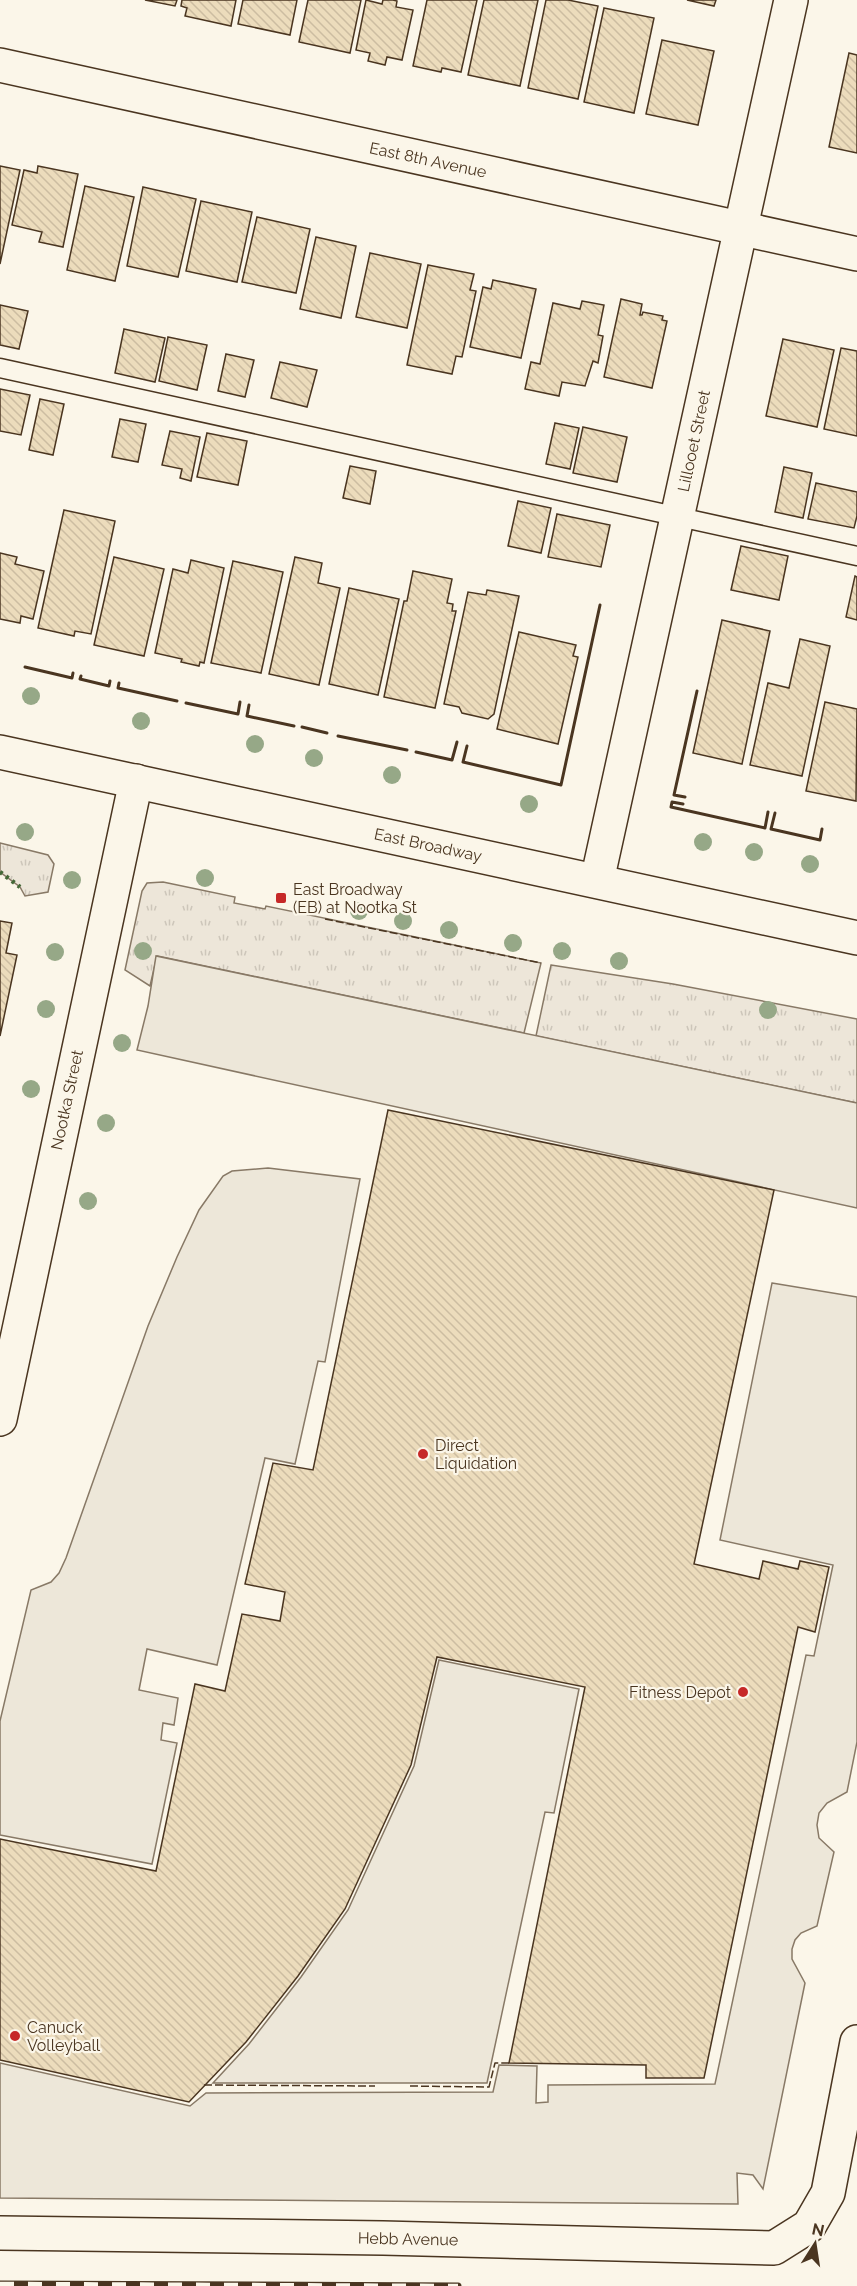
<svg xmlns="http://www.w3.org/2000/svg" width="857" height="2286" font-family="Raleway,sans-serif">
  <defs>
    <pattern id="grass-tufts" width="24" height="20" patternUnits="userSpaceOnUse" patternTransform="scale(1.5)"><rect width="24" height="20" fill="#ede6d9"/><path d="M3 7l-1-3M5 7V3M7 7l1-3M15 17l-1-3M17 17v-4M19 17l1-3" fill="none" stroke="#cdc6ba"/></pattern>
    <pattern id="building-back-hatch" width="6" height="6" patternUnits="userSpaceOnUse" patternTransform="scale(1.5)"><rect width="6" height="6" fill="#ecdcbc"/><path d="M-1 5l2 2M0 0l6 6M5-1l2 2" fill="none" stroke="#ccbda1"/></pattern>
  </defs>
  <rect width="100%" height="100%" fill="#fbf6e9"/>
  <g fill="url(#grass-tufts)" stroke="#887966" stroke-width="1.5">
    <path d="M 0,843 L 48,855 L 54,864 L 48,892 L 25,896 L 20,887 L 0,872 Z"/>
    <path d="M 163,882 L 235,897 L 234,903 L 265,909 L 266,906 L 541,963 L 524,1033 L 157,956 L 150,986 L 125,970 L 142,891 L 147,883 Z"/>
    <path d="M 551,965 L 673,984 L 857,1019 L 857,1103 L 536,1036 Z"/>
  </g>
  <g fill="#ede7d9" stroke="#887966" stroke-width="1.5">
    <path d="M 156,956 L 857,1103 L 857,1208 L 137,1050 L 148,1006 Z"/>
    <path d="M 268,1168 L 360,1179 L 325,1362 L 318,1361 L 295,1464 L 265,1458 L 217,1665 L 147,1649 L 139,1690 L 178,1698 L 174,1725 L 163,1723 L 161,1740 L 177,1743 L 152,1864 L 0,1835 L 0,1721 L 31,1590 L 51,1582 L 59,1573 L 66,1558 L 148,1326 L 177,1257 L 199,1210 L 223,1176 L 232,1171 Z"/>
    <path d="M 772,1283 L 857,1297 L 857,1742 L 847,1792 L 827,1803 L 819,1813 L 817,1825 L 819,1838 L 834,1852 L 817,1926 L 801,1933 L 795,1940 L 792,1949 L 792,1959 L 805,1983 L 763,2189 L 753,2175 L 737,2173 L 738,2204 L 0,2198 L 0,2063 L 190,2106 L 206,2093 L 493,2092 L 499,2065 L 537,2066 L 536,2103 L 548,2102 L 548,2085 L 715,2084 L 806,1655 L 814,1656 L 833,1565 L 720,1540 Z"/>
    <path d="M 439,1660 L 579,1689 L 554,1813 L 545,1812 L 487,2083 L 213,2083 L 249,2044 L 301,1977 L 348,1910 L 414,1766 Z"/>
  </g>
  <g fill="url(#building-back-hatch)" stroke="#4a3520" stroke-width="1.5">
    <path d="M 145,0 L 177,0 L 175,6 Z"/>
    <path d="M 182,0 L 236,0 L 231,26 L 185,16 L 187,8 L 181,6 Z"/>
    <path d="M 243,0 L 297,0 L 290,35 L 238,24 Z"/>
    <path d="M 308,0 L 361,0 L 350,53 L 299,42 Z"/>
    <path d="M 366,0 L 382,4 L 383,0 L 393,0 L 397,1 L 396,7 L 413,10 L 402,60 L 387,57 L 385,65 L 368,61 L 370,53 L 356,50 Z"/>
    <path d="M 427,0 L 477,0 L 461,72 L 442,68 L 441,72 L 413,66 Z"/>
    <path d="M 484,0 L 538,0 L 520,86 L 468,75 Z"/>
    <path d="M 546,0 L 568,0 L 598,6 L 578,99 L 528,88 Z"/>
    <path d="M 687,0 L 716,0 L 714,6 Z"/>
    <path d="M 604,8 L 654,18 L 634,113 L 584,102 Z"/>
    <path d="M 662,40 L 714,51 L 698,125 L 646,114 Z"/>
    <path d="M 849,53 L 857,55 L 857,153 L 829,147 Z"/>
    <path d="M 0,166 L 20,170 L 0,264 Z"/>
    <path d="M 38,166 L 78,174 L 63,247 L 39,242 L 42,232 L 12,225 L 24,170 L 37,173 Z"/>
    <path d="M 85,186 L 134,197 L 115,281 L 67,270 Z"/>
    <path d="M 143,187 L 196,199 L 178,277 L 127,266 Z"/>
    <path d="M 201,201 L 252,212 L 237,282 L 186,271 Z"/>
    <path d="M 257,217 L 310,229 L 296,293 L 242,282 Z"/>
    <path d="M 316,237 L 356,246 L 341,318 L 300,309 Z"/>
    <path d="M 370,253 L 421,264 L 407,328 L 356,317 Z"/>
    <path d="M 428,265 L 474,274 L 470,290 L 476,291 L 462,357 L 456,356 L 452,374 L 407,365 Z"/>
    <path d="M 493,280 L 536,289 L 521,358 L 470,347 L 483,287 L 491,289 Z"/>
    <path d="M 621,299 L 642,304 L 640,315 L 642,315 L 643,312 L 663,316 L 662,320 L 667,321 L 652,388 L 604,377 Z"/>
    <path d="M 582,301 L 604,305 L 598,335 L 603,336 L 598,363 L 593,361 L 585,386 L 562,382 L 559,396 L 525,389 L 531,362 L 540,364 L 553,303 L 580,309 Z"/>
    <path d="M 0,305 L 28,311 L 19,349 L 0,345 Z"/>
    <path d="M 124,329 L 165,338 L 155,382 L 115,373 Z"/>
    <path d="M 168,337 L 207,345 L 197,390 L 159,381 Z"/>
    <path d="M 783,339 L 834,350 L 817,427 L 766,416 Z"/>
    <path d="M 841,348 L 857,351 L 857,436 L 824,429 Z"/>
    <path d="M 226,354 L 254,360 L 245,397 L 218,391 Z"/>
    <path d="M 280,362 L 317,370 L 307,407 L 271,398 Z"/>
    <path d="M 0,389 L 30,395 L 21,435 L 0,431 Z"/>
    <path d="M 40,399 L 64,404 L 53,455 L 29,450 Z"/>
    <path d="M 120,419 L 146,424 L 138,462 L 112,457 Z"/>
    <path d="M 555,423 L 579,428 L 570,469 L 546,464 Z"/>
    <path d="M 583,427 L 627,437 L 617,482 L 573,473 Z"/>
    <path d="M 170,431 L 200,437 L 191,481 L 180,478 L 182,469 L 162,465 Z"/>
    <path d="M 207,433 L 247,441 L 238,485 L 197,477 Z"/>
    <path d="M 350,466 L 376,471 L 370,504 L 343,498 Z"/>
    <path d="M 784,467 L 812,473 L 803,518 L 775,512 Z"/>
    <path d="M 816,483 L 857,492 L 857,516 L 854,528 L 808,519 Z"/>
    <path d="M 518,501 L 551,508 L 541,553 L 508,546 Z"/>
    <path d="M 64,510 L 115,521 L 91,634 L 75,631 L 74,636 L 38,628 Z"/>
    <path d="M 557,514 L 610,525 L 601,567 L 548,557 Z"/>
    <path d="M 741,546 L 788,556 L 779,600 L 731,590 Z"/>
    <path d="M 0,553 L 17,557 L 15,564 L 44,571 L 33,619 L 21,616 L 20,623 L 0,619 Z"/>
    <path d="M 114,557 L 164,569 L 144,656 L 94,645 Z"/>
    <path d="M 295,557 L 322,563 L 318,583 L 340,588 L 319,685 L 269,674 Z"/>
    <path d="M 191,560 L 224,568 L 204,663 L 200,662 L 199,666 L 181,662 L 182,659 L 155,653 L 173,569 L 188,573 Z"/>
    <path d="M 233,561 L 283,572 L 261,673 L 211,663 Z"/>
    <path d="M 413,571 L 452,579 L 447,603 L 453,604 L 452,611 L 456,611 L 435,708 L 384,697 L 404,601 L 407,601 Z"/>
    <path d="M 855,576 L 857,577 L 857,620 L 846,617 Z"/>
    <path d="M 349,588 L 399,599 L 378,695 L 329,684 Z"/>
    <path d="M 487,590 L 519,596 L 494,714 L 488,719 L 462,713 L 459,707 L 444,704 L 468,592 L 486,595 Z"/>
    <path d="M 722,620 L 770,631 L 742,764 L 693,753 Z"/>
    <path d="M 519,632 L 576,645 L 573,656 L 578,657 L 558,744 L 497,729 Z"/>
    <path d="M 800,639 L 830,646 L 802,776 L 750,765 L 768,683 L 789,688 Z"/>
    <path d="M 825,702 L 857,709 L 856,801 L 806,791 Z"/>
    <path d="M 0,921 L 12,923 L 6,953 L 17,955 L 0,1036 Z"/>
    <path d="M 388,1110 L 774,1190 L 694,1564 L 759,1579 L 763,1561 L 798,1569 L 800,1561 L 829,1567 L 815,1632 L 798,1627 L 704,2078 L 646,2078 L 646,2065 L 509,2063 L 585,1687 L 437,1657 L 411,1765 L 345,1909 L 298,1976 L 246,2042 L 189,2102 L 0,2060 L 0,1839 L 156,1871 L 195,1684 L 225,1691 L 242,1614 L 280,1621 L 285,1592 L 245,1584 L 273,1463 L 313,1470 Z"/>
  </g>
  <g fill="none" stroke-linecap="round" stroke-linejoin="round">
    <g stroke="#4a3520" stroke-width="21">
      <path id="service" d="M 0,368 L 857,556"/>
    </g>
    <g stroke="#4a3520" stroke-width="36">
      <g id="minor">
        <path d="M 0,65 L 857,254"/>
        <path d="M 597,881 L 791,0"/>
        <path d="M 0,1419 L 136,781"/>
        <path d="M 0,2233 L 383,2238 L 774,2248 L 809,2226 L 828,2193 L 857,2042"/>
      </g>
    </g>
    <g stroke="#4a3520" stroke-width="36">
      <path id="primary" d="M 0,752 L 857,938"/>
    </g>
    <use href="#service" stroke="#fbf6e9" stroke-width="18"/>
    <use href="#minor" stroke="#fbf6e9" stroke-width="33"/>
    <use href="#primary" stroke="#fbf6e9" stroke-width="33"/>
    <g stroke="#4a3520" stroke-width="7">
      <path id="rail" d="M 0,2284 L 458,2286"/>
    </g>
    <use href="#rail" stroke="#fbf6e9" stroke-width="4.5" stroke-dasharray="14" stroke-linecap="butt"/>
    <path stroke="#436837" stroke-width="4.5" stroke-dasharray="3 4.5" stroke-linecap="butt" d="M 0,872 L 20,887"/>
    <g stroke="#4a3520" stroke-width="1.5" stroke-dasharray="8 3" stroke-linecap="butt">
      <path d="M 325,919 L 541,963"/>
      <path d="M 204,2085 L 375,2086"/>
      <path d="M 410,2086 L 489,2087 L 495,2063 L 509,2063"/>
    </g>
    <g stroke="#4a3520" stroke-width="3">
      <path d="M 25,667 L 72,678 L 73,673"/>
      <path d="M 81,676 L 80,679 L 109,686 L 110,681"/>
      <path d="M 119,683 L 118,688 L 177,701"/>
      <path d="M 186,703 L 238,714 L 240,702"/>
      <path d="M 249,705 L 247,716 L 294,726"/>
      <path d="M 302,727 L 327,733"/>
      <path d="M 338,736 L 407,750"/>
      <path d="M 467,746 L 463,762 L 561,785 L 600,605"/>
      <path d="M 416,752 L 452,760 L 457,742"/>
      <path d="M 685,797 L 674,795 L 697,691"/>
      <path d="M 683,804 L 672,802 L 671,807 L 765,828 L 768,812"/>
      <path d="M 775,813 L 771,829 L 820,840 L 822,829"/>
    </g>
  </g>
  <g fill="#96a887">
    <circle cx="31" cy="696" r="9"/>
    <circle cx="141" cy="721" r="9"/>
    <circle cx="255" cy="744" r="9"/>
    <circle cx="314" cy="758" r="9"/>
    <circle cx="392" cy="775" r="9"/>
    <circle cx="529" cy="804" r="9"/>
    <circle cx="25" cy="832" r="9"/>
    <circle cx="703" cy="842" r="9"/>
    <circle cx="754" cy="852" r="9"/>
    <circle cx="810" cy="864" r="9"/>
    <circle cx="205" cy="878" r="9"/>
    <circle cx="72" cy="880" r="9"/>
    <circle cx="359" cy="911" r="9"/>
    <circle cx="403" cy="921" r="9"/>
    <circle cx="449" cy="930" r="9"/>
    <circle cx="513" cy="943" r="9"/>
    <circle cx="143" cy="951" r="9"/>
    <circle cx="562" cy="951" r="9"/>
    <circle cx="55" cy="952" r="9"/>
    <circle cx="619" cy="961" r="9"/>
    <circle cx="46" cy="1009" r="9"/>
    <circle cx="768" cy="1010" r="9"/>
    <circle cx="122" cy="1043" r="9"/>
    <circle cx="31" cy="1089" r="9"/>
    <circle cx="106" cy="1123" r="9"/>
    <circle cx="88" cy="1201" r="9"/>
  </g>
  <g fill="#c62828" stroke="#fbf6e9" stroke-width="2">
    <rect x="275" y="892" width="12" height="12" rx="3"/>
    <circle cx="423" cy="1454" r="6"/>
    <circle cx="743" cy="1692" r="6"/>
    <circle cx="15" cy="2036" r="6"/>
  </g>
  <g text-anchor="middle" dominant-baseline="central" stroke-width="4.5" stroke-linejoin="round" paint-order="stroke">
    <g font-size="16" fill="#4a3520" stroke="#fbf6e9">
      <text transform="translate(428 160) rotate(12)">East 8th Avenue</text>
      <text transform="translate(694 441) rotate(-78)">Lillooet Street</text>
      <text transform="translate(428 845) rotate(12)">East Broadway</text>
      <text transform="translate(67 1100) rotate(-78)">Nootka Street</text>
      <text transform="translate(408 2239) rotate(1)">Hebb Avenue</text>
    </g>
    <g font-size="16" fill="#4a3520" stroke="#fbf6e9" text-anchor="start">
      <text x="293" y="889">East Broadway<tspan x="293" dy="18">(EB) at Nootka St</tspan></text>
      <text x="435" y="1445">Direct<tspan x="435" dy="18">Liquidation</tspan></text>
      <text x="731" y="1692" text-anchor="end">Fitness Depot</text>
      <text x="27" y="2027">Canuck<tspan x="27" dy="18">Volleyball</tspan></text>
    </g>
  </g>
  <g transform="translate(815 2244) rotate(12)" stroke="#fbf6e9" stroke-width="4.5" paint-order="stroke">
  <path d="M0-4.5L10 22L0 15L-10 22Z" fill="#4a3520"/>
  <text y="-9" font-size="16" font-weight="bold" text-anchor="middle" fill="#4a3520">N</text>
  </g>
</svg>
